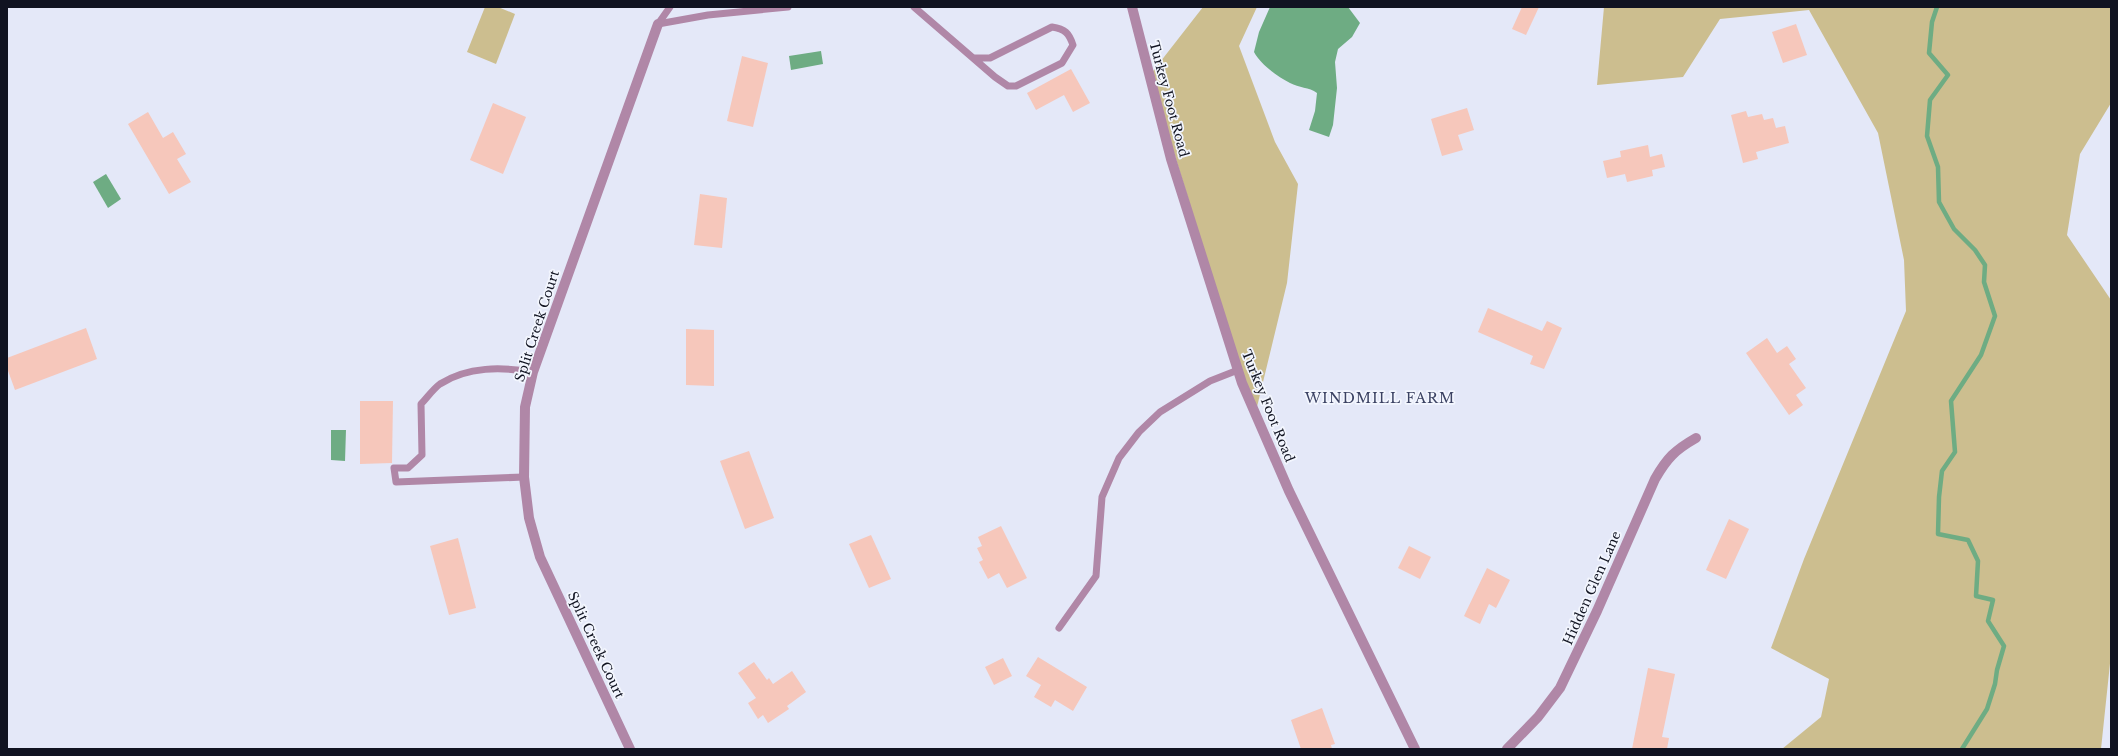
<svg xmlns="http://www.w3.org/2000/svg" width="2118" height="756" font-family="'Libre Baskerville',serif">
  <rect width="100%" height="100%" fill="#e4e8f8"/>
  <g fill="#ccbe8f">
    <path d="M 485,7 L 498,7 L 515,14 L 496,64 L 467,52 Z"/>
    <path d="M 1203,7 L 1257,7 L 1239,46 L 1275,142 L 1298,184 L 1287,283 L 1255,415 L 1150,75 Z"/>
    <path d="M 1604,7 L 2111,7 L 2111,103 L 2080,154 L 2067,235 L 2111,300 L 2111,654 L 2101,749 L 1782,749 L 1821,717 L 1829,679 L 1771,648 L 1804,559 L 1906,311 L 1904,260 L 1878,133 L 1809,10 L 1720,19 L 1683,77 L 1597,85 Z"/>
  </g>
  <g fill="#6eac83">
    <path d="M 1270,7 L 1348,7 L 1360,23 L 1352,37 L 1338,49 L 1335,62 L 1337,88 L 1333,125 L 1329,137 L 1309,130 L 1315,111 L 1317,93 C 1309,87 1299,88 1290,83 C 1277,76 1261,65 1254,52 L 1259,32 Z"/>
    <path d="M 821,51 L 823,64 L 791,70 L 789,56 Z"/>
    <path d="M 106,174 L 121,199 L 108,208 L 93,182 Z"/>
    <path d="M 331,430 L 346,430 L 345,461 L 331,460 Z"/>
  </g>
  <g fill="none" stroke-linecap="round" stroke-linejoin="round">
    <path stroke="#6eac83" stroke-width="4.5" d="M 1937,7 L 1932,22 L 1929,53 L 1948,75 L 1930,100 L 1927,136 L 1938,167 L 1939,202 L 1954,229 L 1975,250 L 1985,265 L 1984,282 L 1995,316 L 1981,355 L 1951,401 L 1955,452 L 1942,471 L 1939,497 L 1938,534 L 1968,540 L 1978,561 L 1976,596 L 1993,600 L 1988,621 L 2004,646 L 1997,670 L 1995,684 L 1987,709 L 1962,749"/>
  </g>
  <g fill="#f6c7bb">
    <path d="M 1522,7 L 1539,7 L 1526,35 L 1512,29 Z"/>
    <path d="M 1796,24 L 1807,55 L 1783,63 L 1772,32 Z"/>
    <path d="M 742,56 L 768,63 L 753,127 L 727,121 Z"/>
    <path d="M 1071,69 L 1090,103 L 1073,112 L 1064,95 L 1036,110 L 1027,93 Z"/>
    <path d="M 493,103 L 526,117 L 503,174 L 470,160 Z"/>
    <path d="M 1467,108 L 1474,130 L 1458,135 L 1463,150 L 1442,156 L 1431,119 Z"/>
    <path d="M 1746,111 L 1748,117 L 1762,114 L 1764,120 L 1773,118 L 1776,128 L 1785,126 L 1789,143 L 1756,152 L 1758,159 L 1743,163 L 1731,115 Z"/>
    <path d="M 148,112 L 163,138 L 173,132 L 186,154 L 177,159 L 191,182 L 169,194 L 128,124 Z"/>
    <path d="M 1648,145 L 1650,157 L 1662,154 L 1665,167 L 1652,170 L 1653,176 L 1627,182 L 1625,174 L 1607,178 L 1603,161 L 1621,157 L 1620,151 Z"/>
    <path d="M 700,194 L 727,198 L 722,248 L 694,245 Z"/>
    <path d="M 1488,308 L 1542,331 L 1547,321 L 1562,328 L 1544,369 L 1530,364 L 1533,356 L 1478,332 Z"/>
    <path d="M 86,328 L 97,359 L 15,390 L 7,368 L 7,358 Z"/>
    <path d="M 686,329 L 714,330 L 714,386 L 686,385 Z"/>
    <path d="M 1767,338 L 1777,353 L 1787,346 L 1796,359 L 1789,364 L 1806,388 L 1796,395 L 1803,405 L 1789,415 L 1746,353 Z"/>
    <path d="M 360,401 L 393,401 L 392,463 L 360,464 Z"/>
    <path d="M 749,451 L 774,518 L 745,529 L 720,461 Z"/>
    <path d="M 1729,519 L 1749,529 L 1726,579 L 1706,570 Z"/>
    <path d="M 1001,526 L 1027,578 L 1007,588 L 999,573 L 988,579 L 979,562 L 983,560 L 977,548 L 982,546 L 978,537 Z"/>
    <path d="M 871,535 L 891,579 L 869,588 L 849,544 Z"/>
    <path d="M 458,538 L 476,608 L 449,615 L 430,546 Z"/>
    <path d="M 1409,546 L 1431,557 L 1420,579 L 1398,568 Z"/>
    <path d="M 1487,568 L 1510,580 L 1496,608 L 1489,604 L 1480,624 L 1464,616 Z"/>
    <path d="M 1038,657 L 1087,687 L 1073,711 L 1055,700 L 1051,707 L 1034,697 L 1041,685 L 1026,676 Z"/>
    <path d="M 1003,658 L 1012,676 L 994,685 L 985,667 Z"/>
    <path d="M 754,662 L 767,680 L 769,678 L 773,684 L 792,671 L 806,692 L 787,706 L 789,709 L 768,723 L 763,715 L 758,719 L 748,703 L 756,698 L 738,673 Z"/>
    <path d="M 1648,668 L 1675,674 L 1662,737 L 1669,738 L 1667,749 L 1632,749 Z"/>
    <path d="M 1322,708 L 1335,744 L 1331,745 L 1332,749 L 1301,749 L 1291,720 Z"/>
  </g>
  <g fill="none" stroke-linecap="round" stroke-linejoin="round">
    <g stroke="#b087a7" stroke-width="7">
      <path d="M 914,7 L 995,77 L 1008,86 L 1016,86 L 1062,63 L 1073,45 C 1069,33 1065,29 1052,27 L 990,58 L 975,58"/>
      <path d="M 658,24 L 708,15 L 788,7"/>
      <path d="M 658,24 L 670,7"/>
      <path d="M 524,477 L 396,482 L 394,468 L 408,468 L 422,455 L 421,404 C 427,398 433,389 440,384 C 468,366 502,367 533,372"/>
      <path d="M 1059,628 L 1096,576 L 1102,497 L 1119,458 L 1139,432 L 1160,412 L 1210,381 L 1238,370"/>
    </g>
    <g stroke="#b087a7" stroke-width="10">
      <path d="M 630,749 L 540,557 L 529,518 L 524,477 L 525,407 L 533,372 L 658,24"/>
      <path d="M 1507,749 L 1538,717 L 1560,688 L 1597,611 L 1655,479 C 1667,458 1675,450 1696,438"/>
    </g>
    <path stroke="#b087a7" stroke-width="10" d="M 1132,7 L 1171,159 L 1242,383 L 1289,491 L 1415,749"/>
  </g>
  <g text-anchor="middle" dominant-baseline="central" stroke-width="3.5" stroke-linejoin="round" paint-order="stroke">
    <g font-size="13" fill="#101321" stroke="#f3f6fe">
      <text transform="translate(1169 99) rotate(75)">Turkey Foot Road</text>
      <text transform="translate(537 326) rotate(-72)">Split Creek Court</text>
      <text transform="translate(1268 406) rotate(68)">Turkey Foot Road</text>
      <text transform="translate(1592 588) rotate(-66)">Hidden Glen Lane</text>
      <text transform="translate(596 645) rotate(65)">Split Creek Court</text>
    </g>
    <g font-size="14" letter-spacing="1" fill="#3b4263" stroke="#f3f6fe">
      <text x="1380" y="398">WINDMILL FARM</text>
    </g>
  </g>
  <rect width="2118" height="756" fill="none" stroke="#101321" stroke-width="16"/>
</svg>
